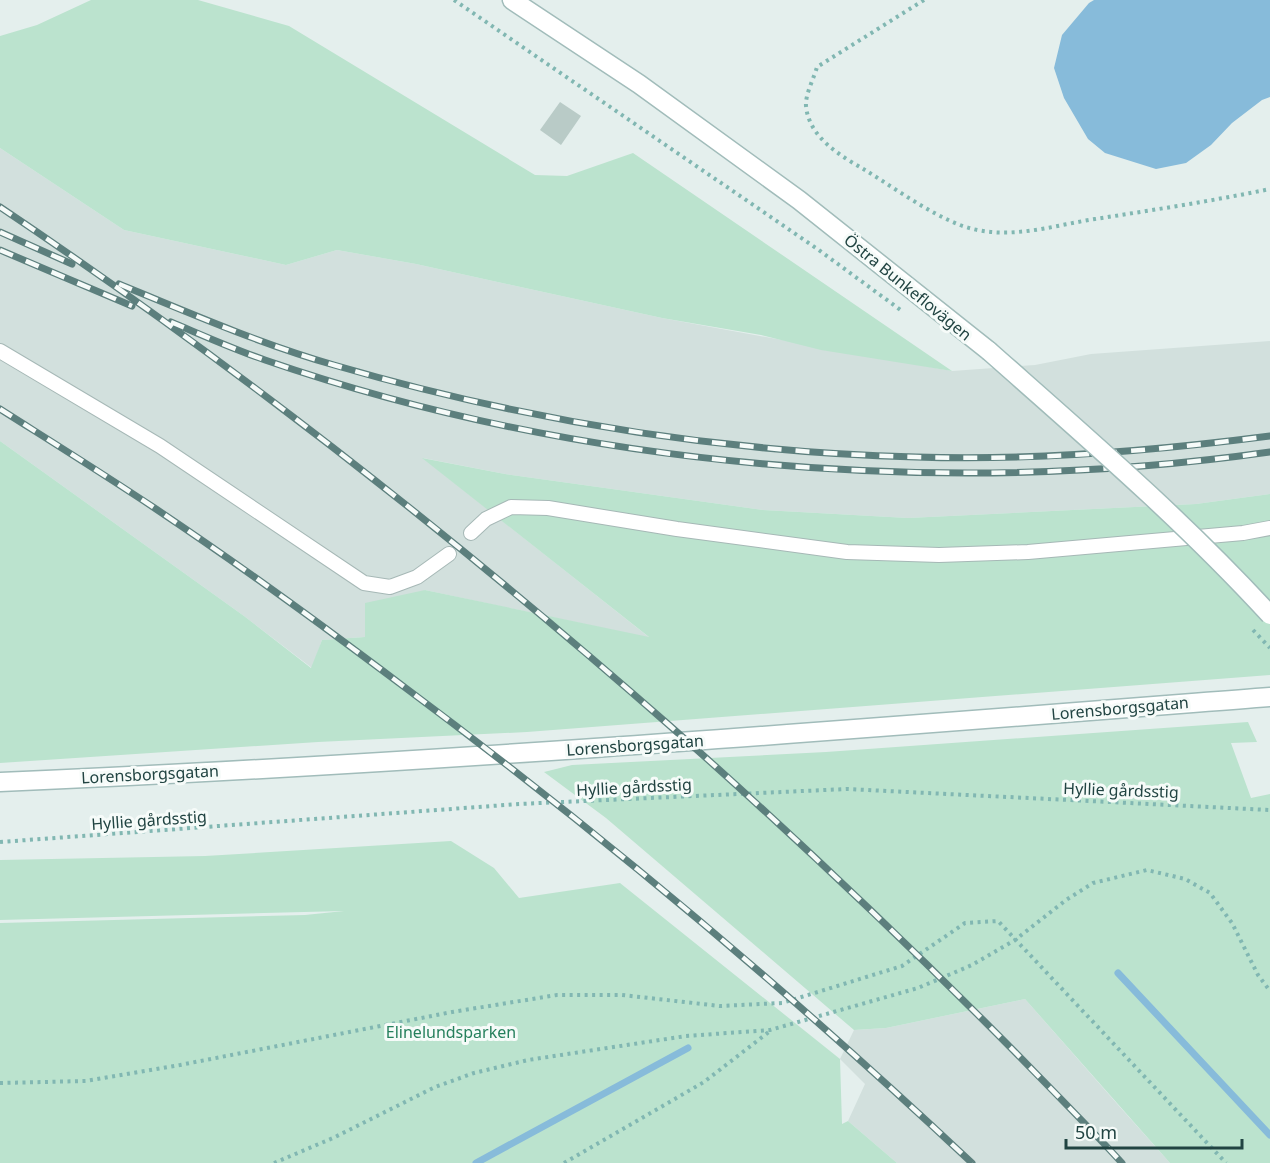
<svg xmlns="http://www.w3.org/2000/svg" width="1270" height="1163" font-family="'Noto Sans',sans-serif">
  <rect width="100%" height="100%" fill="#e4efed"/>
  <g fill="#d2e0dd">
    <path d="M 0,148 L 124,230 L 286,265 L 337,250 L 416,264 L 662,318 L 952,371 L 1035,365 L 1091,354 L 1270,341 L 1270,494 L 1196,504 L 908,518 L 763,510 L 505,474 L 423,458 L 650,638 L 425,590 L 365,637 L 322,640 L 312,668 L 244,616 L 0,441 Z"/>
    <path d="M 1025,999 L 1119,1106 L 1170,1163 L 897,1163 L 848,1121 L 865,1084 L 840,1059 L 854,1030 L 886,1028 Z"/>
  </g>
  <g fill="#bbe3ce">
    <path d="M 91,0 L 198,0 L 289,26 L 535,175 L 567,176 L 633,153 L 952,371 L 821,350 L 761,335 L 662,318 L 416,264 L 337,250 L 286,265 L 124,230 L 0,148 L 0,36 L 37,25 Z"/>
    <path d="M 0,441 L 244,616 L 311,668 L 322,640 L 365,637 L 365,603 L 425,590 L 649,637 L 422,458 L 505,474 L 763,510 L 908,518 L 1196,504 L 1270,494 L 1270,675 L 527,732 L 318,742 L 0,763 Z"/>
    <path d="M 1248,722 L 1257,742 L 1231,743 L 1251,798 L 1270,794 L 1270,1163 L 1170,1163 L 1025,999 L 886,1028 L 854,1030 L 606,818 L 544,772 L 572,765 L 826,752 Z"/>
    <path d="M 451,841 L 494,868 L 519,898 L 620,883 L 840,1059 L 842,1124 L 848,1121 L 897,1163 L 0,1163 L 0,923 L 305,915 L 344,911 L 0,920 L 0,860 L 205,856 Z"/>
  </g>
  <path fill="#87bbda" d="M 1094,0 L 1270,0 L 1270,97 L 1262,100 L 1232,123 L 1211,145 L 1186,163 L 1156,169 L 1105,153 L 1088,139 L 1064,98 L 1054,68 L 1062,35 L 1089,3 Z"/>
  <g fill="none" stroke-linecap="round" stroke-linejoin="round">
    <g stroke="#87bbda" stroke-width="7">
      <path d="M 1118,973 L 1270,1135"/>
      <path d="M 476,1163 L 688,1048"/>
    </g>
  </g>
  <path fill="#b9cbc7" d="M 560,102 L 581,116 L 561,145 L 540,130 Z"/>
  <g fill="none" stroke-linecap="round" stroke-linejoin="round">
    <g stroke="#a6b8b6" stroke-width="16">
      <g id="lane">
        <path d="M 0,351 L 160,446 L 364,583 L 390,587 L 417,577 L 449,554"/>
        <path d="M 471,533 L 486,519 L 511,507 L 548,508 L 677,529 L 847,552 L 939,555 L 1028,552 L 1243,533 L 1270,528"/>
      </g>
    </g>
    <g stroke="#a1bcba" stroke-width="21">
      <g id="secondary">
        <path d="M 512,0 L 639,84 L 799,200 L 989,351"/>
        <path d="M 0,782 C 424,764 847,730 1270,697"/>
      </g>
    </g>
    <g stroke="#81b7b2" stroke-width="4" stroke-dasharray="3 4.5" stroke-linecap="butt">
      <path d="M 454,0 L 816,248 L 902,311"/>
      <path d="M 924,0 L 817,67 C 814,78 805,95 806,106 C 809,138 841,156 865,170 C 896,189 927,212 960,225 C 1005,242 1050,226 1095,219 C 1153,210 1212,201 1270,189"/>
      <path d="M 0,842 L 519,804 L 847,789 L 1270,810"/>
      <path d="M 0,1083 L 86,1081 L 180,1065 L 452,1012 L 557,995 L 622,995 L 720,1006 L 782,1003 L 902,966 L 965,923 L 998,921 L 1226,1163"/>
      <path d="M 274,1163 L 333,1138 L 435,1087 L 474,1073 L 528,1060 L 686,1036 L 770,1030 L 918,988 L 972,965 L 1015,940 L 1066,900 L 1093,883 L 1147,870 L 1185,879 L 1210,893 L 1232,923 L 1258,975 L 1270,991"/>
      <path d="M 564,1163 L 704,1082 L 770,1031"/>
    </g>
    <use href="#lane" stroke="#fff" stroke-width="14"/>
    <use href="#secondary" stroke="#fff" stroke-width="18"/>
    <g stroke="#5c7f7d" stroke-width="7">
      <g id="rail">
        <path d="M 0,207 C 234,364 457,539 669,725 C 788,830 902,938 1014,1051 C 1050,1088 1087,1125 1122,1163"/>
        <path d="M 0,232 L 72,264"/>
        <path d="M 0,250 L 132,306"/>
        <path d="M 119,284 C 189,313 261,344 334,365 C 523,420 720,452 916,457 C 1034,461 1153,451 1270,436"/>
        <path d="M 171,322 C 202,335 233,349 265,360 C 578,468 943,498 1270,452"/>
        <path d="M 0,409 C 52,442 105,475 156,509 C 240,565 322,625 403,686 C 602,834 791,993 972,1163"/>
      </g>
    </g>
    <use href="#rail" stroke="#f6fbf9" stroke-width="4.5" stroke-dasharray="14" stroke-linecap="butt"/>
    <g stroke="#a1bcba" stroke-width="21" stroke-linecap="butt">
      <path id="secondary-bridge" d="M 989,351 C 1085,436 1183,520 1270,615"/>
    </g>
    <path stroke="#81b7b2" stroke-width="4" stroke-dasharray="3 4.5" stroke-linecap="butt" d="M 1253,630 L 1270,648"/>
    <use href="#secondary-bridge" stroke="#fff" stroke-width="18"/>
  </g>
  <g text-anchor="middle" dominant-baseline="central" stroke-width="6" stroke-linejoin="round" paint-order="stroke">
    <g font-size="16" fill="#214442" stroke="#f6fbf9">
      <text transform="translate(908 287) rotate(39)">Östra Bunkeflovägen</text>
      <text transform="translate(1120 708) rotate(-5)">Lorensborgsgatan</text>
      <text transform="translate(635 745) rotate(-4)">Lorensborgsgatan</text>
      <text transform="translate(150 774) rotate(-3)">Lorensborgsgatan</text>
      <text transform="translate(634 787) rotate(-3)">Hyllie gårdsstig</text>
      <text transform="translate(1121 790) rotate(2)">Hyllie gårdsstig</text>
      <text transform="translate(149 820) rotate(-4)">Hyllie gårdsstig</text>
    </g>
    <g font-size="16" fill="#26805d" stroke="#f6fbf9">
      <text x="451" y="1032">Elinelundsparken</text>
    </g>
  </g>
  <path d="M1066 1139v9h176v-9" fill="none" stroke="#214442" stroke-width="3"/>
  <text x="1075" y="1139" font-size="18" fill="#214442" stroke="#f6fbf9" stroke-width="4.5" paint-order="stroke">50 m</text>
</svg>
